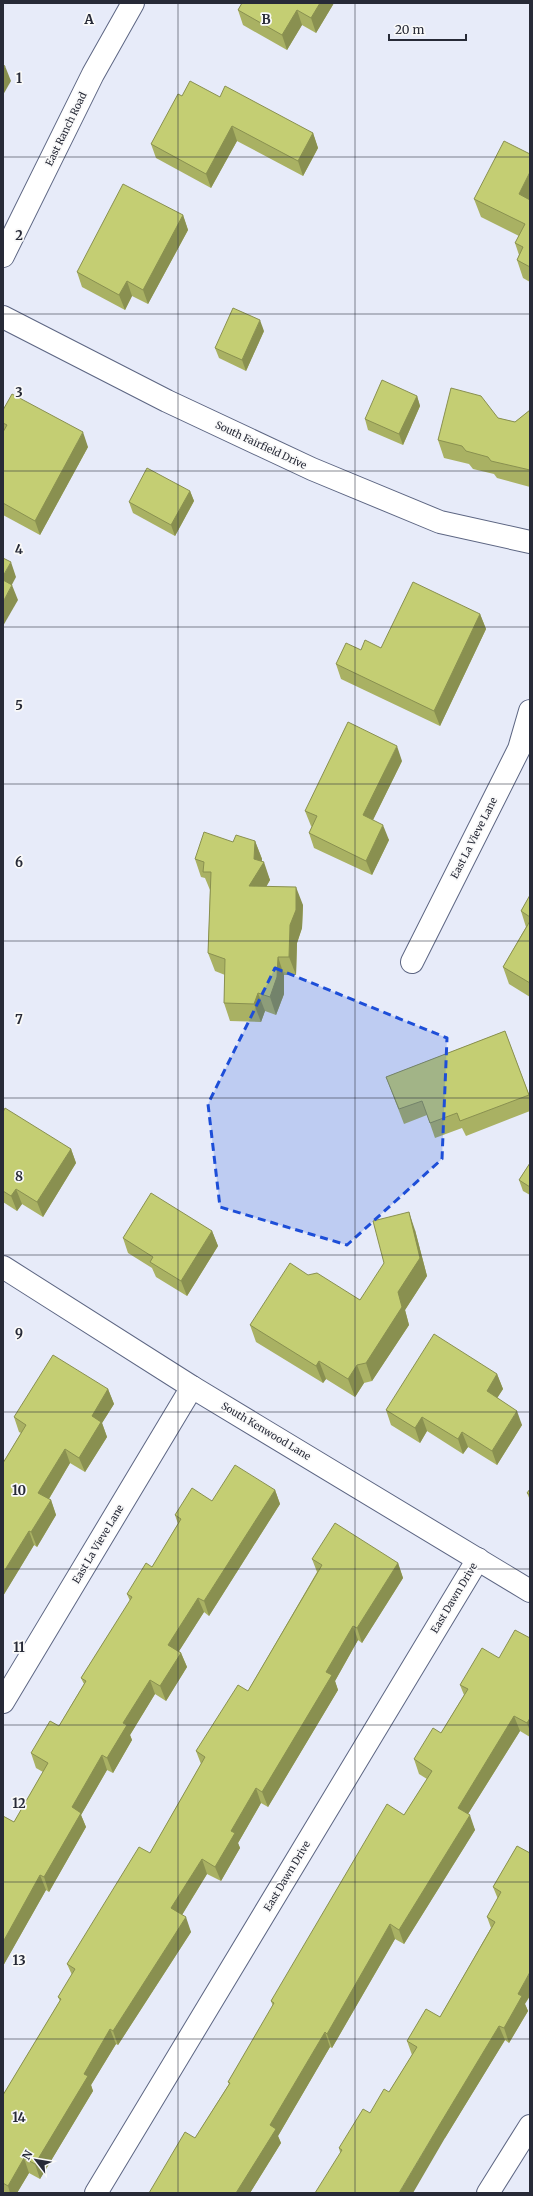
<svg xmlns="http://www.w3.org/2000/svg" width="533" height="2196" font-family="Merriweather,serif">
  <rect width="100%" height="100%" fill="#e7ebf9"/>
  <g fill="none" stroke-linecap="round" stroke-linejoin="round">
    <g stroke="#5d6683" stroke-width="24">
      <g id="street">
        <path d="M 3,256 L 93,74 L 133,3"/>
        <path d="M 3,317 L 167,401 L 312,469 L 440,522 L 530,542"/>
        <path d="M 412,962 L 519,749 L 530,711"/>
        <path d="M 3,1267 L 192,1387 L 530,1591"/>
        <path d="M 3,1702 L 192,1387"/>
        <path d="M 96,2193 L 478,1559"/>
        <path d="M 488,2193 L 530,2126"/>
      </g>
    </g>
    <use href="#street" stroke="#fff" stroke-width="22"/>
  </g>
  <g fill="#a9b163">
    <path d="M 242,3 L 334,3 L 316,33 L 302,25 L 287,50 L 243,25 L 238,10 Z"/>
    <path d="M 182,96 L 220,97 L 313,133 L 318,148 L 303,176 L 237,141 L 211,188 L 156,158 L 151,144 Z"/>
    <path d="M 530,154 L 530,282 L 523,278 L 517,260 L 519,255 L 515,243 L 519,236 L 481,217 L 474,199 Z"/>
    <path d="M 183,215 L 188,230 L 148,304 L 132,296 L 125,310 L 82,287 L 77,272 Z"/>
    <path d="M 264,331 L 246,371 L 219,358 L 215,348 Z"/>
    <path d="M 417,396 L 420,406 L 403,445 L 368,430 L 365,419 Z"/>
    <path d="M 3,410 L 88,447 L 40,535 L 3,515 Z"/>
    <path d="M 530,410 L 530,487 L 497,478 L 494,474 L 473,469 L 469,464 L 444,458 L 438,440 L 498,418 L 515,422 Z"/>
    <path d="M 190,491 L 194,501 L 175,536 L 133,513 L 129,502 Z"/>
    <path d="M 480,614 L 486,629 L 440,726 L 341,679 L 336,664 L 361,650 L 381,648 Z"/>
    <path d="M 402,761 L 373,820 L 389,840 L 372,875 L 314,848 L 309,833 L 312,827 L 311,826 L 305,811 Z"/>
    <path d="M 255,841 L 262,859 L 262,862 L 270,880 L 266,887 L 303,905 L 302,928 L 297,943 L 296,975 L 284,975 L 284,994 L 276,1015 L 265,1011 L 261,1022 L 230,1021 L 224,1003 L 225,975 L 215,971 L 208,953 L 210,890 L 205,878 L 201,877 L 195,859 L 233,842 Z"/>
    <path d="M 530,895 L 530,997 L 509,984 L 503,967 L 526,927 L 521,911 Z"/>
    <path d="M 505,1031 L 530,1097 L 530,1111 L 466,1136 L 462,1128 L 435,1138 L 427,1115 L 404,1124 L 386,1077 Z"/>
    <path d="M 3,1112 L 71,1149 L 76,1163 L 43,1217 L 22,1204 L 17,1211 L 3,1202 Z"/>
    <path d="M 530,1163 L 530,1195 L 523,1191 L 519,1180 Z"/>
    <path d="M 415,1230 L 427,1276 L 405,1310 L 409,1325 L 372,1381 L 364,1383 L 355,1397 L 326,1379 L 323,1383 L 256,1342 L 250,1325 L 308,1275 L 360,1300 Z"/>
    <path d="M 212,1231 L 218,1246 L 187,1296 L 156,1277 L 152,1268 L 128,1253 L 123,1238 Z"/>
    <path d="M 497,1374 L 503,1389 L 497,1398 L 522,1425 L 497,1465 L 468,1447 L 463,1454 L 427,1431 L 420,1443 L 391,1425 L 386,1410 Z"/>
    <path d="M 108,1389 L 114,1404 L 102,1423 L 107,1437 L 85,1472 L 70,1463 L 49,1499 L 51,1500 L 56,1515 L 37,1547 L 34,1545 L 3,1596 L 3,1463 L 21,1433 L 19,1432 L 14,1417 Z"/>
    <path d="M 530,1489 L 530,1500 L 527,1493 Z"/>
    <path d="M 275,1490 L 280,1504 L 209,1616 L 204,1612 L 179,1651 L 181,1653 L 187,1667 L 166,1701 L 155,1694 L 130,1735 L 132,1740 L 113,1773 L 107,1770 L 81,1815 L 86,1827 L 49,1892 L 46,1890 L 3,1966 L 3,1816 L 14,1822 L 43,1772 L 36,1768 L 31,1753 L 59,1726 L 84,1684 L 81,1678 L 130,1601 L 127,1594 L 152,1567 L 178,1524 L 175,1515 L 212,1501 Z"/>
    <path d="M 312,1559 L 398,1563 L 403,1578 L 362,1643 L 358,1640 L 335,1681 L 338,1690 L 268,1807 L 261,1803 L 238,1843 L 240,1848 L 221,1881 L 207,1874 L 182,1915 L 191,1932 L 118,2045 L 116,2044 L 91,2085 L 93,2091 L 40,2179 L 29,2173 L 17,2193 L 3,2193 L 3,2095 L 60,2001 L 58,1997 L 72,1975 L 67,1964 L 150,1853 L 201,1764 L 196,1751 L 248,1691 L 317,1572 Z"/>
    <path d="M 530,1638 L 530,1737 L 520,1731 L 468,1814 L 475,1830 L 404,1944 L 395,1939 L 332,2048 L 330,2047 L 278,2136 L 281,2143 L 250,2193 L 149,2193 L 195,2138 L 229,2084 L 228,2082 L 273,2006 L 271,2001 L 404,1815 L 427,1779 L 419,1774 L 414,1759 L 441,1733 L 464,1695 L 460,1685 L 499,1658 Z"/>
    <path d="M 517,1846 L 525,2004 L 528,2011 L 509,2043 L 505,2040 L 445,2138 L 340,2152 L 339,2148 L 389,2092 L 412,2055 L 407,2041 L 440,2017 L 491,1928 L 487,1917 L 498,1899 L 493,1887 Z"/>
  </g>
  <g fill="#899050">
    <path d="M 320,3 L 334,3 L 316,33 L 311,18 Z"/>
    <path d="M 297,10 L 302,25 L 287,50 L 282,35 Z"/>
    <path d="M 5,66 L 11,81 L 3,95 L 3,70 Z"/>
    <path d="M 232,126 L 237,141 L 211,188 L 206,174 Z"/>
    <path d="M 313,133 L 318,148 L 303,176 L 298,161 Z"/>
    <path d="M 530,172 L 530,203 L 519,194 Z"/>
    <path d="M 183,215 L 188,230 L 148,304 L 143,290 Z"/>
    <path d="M 127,281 L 132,296 L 125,310 L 119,295 Z"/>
    <path d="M 260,320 L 264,331 L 246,371 L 242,360 Z"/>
    <path d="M 417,396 L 420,406 L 403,445 L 399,434 Z"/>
    <path d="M 83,432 L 88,447 L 40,535 L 35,521 Z"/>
    <path d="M 190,491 L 194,501 L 175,536 L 171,525 Z"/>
    <path d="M 11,562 L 16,577 L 7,594 L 3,583 L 3,576 Z"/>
    <path d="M 12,585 L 18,600 L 3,626 L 3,602 Z"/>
    <path d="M 480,614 L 486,629 L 440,726 L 434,711 Z"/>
    <path d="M 397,746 L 402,761 L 368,830 L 363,815 Z"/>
    <path d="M 383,825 L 389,840 L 372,875 L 366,861 Z"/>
    <path d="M 255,841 L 262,859 L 261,866 L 264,862 L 270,880 L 256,904 L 249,886 L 254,859 Z"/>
    <path d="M 296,887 L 303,905 L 302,928 L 297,943 L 296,975 L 289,957 L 290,925 Z"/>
    <path d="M 278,957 L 284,975 L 284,994 L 276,1015 L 270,997 Z"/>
    <path d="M 258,993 L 265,1011 L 261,1022 L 254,1004 Z"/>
    <path d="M 71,1149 L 76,1163 L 43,1217 L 37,1202 Z"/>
    <path d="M 16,1189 L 22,1204 L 17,1211 L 11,1196 Z"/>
    <path d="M 409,1212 L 415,1230 L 427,1276 L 405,1310 L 409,1325 L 372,1381 L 366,1363 Z"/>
    <path d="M 212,1231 L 218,1246 L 187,1296 L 181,1281 Z"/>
    <path d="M 319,1361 L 326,1379 L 323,1383 L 316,1366 Z"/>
    <path d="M 357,1365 L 364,1383 L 355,1397 L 348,1379 Z"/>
    <path d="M 497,1374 L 503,1389 L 492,1406 L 487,1391 Z"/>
    <path d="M 108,1389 L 114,1404 L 102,1423 L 107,1437 L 85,1472 L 79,1458 L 92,1416 Z"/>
    <path d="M 517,1411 L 522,1425 L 497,1465 L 492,1451 Z"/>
    <path d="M 422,1417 L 427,1431 L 420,1443 L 415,1428 Z"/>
    <path d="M 462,1432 L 468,1447 L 463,1454 L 458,1439 Z"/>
    <path d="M 65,1449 L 70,1463 L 44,1507 L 38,1493 Z"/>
    <path d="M 275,1490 L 280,1504 L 209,1616 L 204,1601 Z"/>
    <path d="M 51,1500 L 56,1515 L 37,1547 L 31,1532 Z"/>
    <path d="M 29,1531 L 34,1545 L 3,1596 L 3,1573 Z"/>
    <path d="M 398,1563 L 403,1578 L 362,1643 L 357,1628 Z"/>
    <path d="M 198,1598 L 204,1612 L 174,1659 L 168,1645 Z"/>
    <path d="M 353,1626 L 358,1640 L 335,1681 L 338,1690 L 268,1807 L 262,1792 L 326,1672 Z"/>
    <path d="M 181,1653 L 187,1667 L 166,1701 L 160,1686 Z"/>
    <path d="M 150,1680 L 155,1694 L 130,1735 L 132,1740 L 113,1773 L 107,1758 L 123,1723 Z"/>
    <path d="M 514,1716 L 520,1731 L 463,1822 L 458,1808 Z"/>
    <path d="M 530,1718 L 530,1731 L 527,1723 Z"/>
    <path d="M 102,1755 L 107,1770 L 81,1815 L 86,1827 L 49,1892 L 44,1877 L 72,1807 Z"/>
    <path d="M 256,1788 L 261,1803 L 238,1843 L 240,1848 L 221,1881 L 215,1867 L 231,1831 Z"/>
    <path d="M 470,1815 L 475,1830 L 404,1944 L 399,1930 Z"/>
    <path d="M 202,1859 L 207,1874 L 177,1923 L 171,1908 Z"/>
    <path d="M 40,1875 L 46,1890 L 3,1966 L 3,1942 Z"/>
    <path d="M 186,1917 L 191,1932 L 118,2045 L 113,2031 Z"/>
    <path d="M 390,1924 L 395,1939 L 332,2048 L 327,2034 Z"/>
    <path d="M 530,1972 L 530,1996 L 525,2004 L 528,2011 L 509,2043 L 504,2028 L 518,1994 Z"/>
    <path d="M 499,2026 L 505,2040 L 445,2138 L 413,2193 L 399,2193 L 440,2124 Z"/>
    <path d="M 110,2029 L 116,2044 L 91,2085 L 93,2091 L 40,2179 L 35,2164 L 84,2074 Z"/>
    <path d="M 325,2032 L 330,2047 L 278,2136 L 281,2143 L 250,2193 L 236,2193 L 270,2125 Z"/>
    <path d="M 24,2158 L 29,2173 L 17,2193 L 10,2193 L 8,2186 Z"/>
  </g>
  <g fill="#c4ce73" stroke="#899050">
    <path d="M 242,3 L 320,3 L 311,18 L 297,10 L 282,35 L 238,10 Z"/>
    <path d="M 3,65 L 5,66 L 3,70 Z"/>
    <path d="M 190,81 L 220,97 L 225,86 L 313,133 L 298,161 L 232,126 L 206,174 L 151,144 L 178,94 L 182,96 Z"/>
    <path d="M 504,141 L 530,154 L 530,172 L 519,194 L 530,200 L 530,267 L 517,260 L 523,247 L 515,243 L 525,224 L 474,199 Z"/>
    <path d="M 123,184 L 183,215 L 143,290 L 127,281 L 119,295 L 77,272 Z"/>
    <path d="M 233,308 L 260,320 L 242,360 L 215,348 Z"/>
    <path d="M 382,380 L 417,396 L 399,434 L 365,419 Z"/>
    <path d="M 451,388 L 481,396 L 498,418 L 515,422 L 530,410 L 530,470 L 491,461 L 488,457 L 466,451 L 462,446 L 438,440 Z"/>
    <path d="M 12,394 L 83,432 L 35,521 L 3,503 L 3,432 L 7,425 L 3,423 L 3,410 Z"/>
    <path d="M 147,468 L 190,491 L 171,525 L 129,502 Z"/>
    <path d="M 3,558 L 11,562 L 3,576 Z"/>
    <path d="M 3,580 L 12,585 L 3,602 Z"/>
    <path d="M 413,582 L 480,614 L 434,711 L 336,664 L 346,643 L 361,650 L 365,640 L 381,648 Z"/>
    <path d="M 348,722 L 397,746 L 363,815 L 383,825 L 366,861 L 309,833 L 317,816 L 305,811 Z"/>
    <path d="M 204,832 L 233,842 L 236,835 L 255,841 L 254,859 L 264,862 L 249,886 L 296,887 L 296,910 L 290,925 L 289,957 L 278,957 L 277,977 L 270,997 L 258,993 L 254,1004 L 224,1003 L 225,959 L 208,953 L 211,872 L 203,872 L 204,862 L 195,859 Z"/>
    <path d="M 530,895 L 530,917 L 521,911 Z"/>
    <path d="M 530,921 L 530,983 L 503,967 Z"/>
    <path d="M 505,1031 L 529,1095 L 460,1121 L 457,1113 L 430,1123 L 422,1101 L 399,1109 L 386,1077 Z"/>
    <path d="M 5,1108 L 71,1149 L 37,1202 L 16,1189 L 11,1196 L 3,1191 L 3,1112 Z"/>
    <path d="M 530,1163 L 530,1187 L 519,1180 Z"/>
    <path d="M 151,1193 L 212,1231 L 181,1281 L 150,1262 L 153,1257 L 123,1238 Z"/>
    <path d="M 409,1212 L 420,1258 L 398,1292 L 402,1307 L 366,1363 L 357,1365 L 348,1379 L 319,1361 L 316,1366 L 250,1325 L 290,1263 L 308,1275 L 317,1273 L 360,1300 L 384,1263 L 373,1221 Z"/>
    <path d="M 434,1334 L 497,1374 L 487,1391 L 517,1411 L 492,1451 L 462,1432 L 458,1439 L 422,1417 L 415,1428 L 386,1410 Z"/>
    <path d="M 53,1355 L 108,1389 L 92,1416 L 101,1422 L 79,1458 L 65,1449 L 38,1493 L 51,1500 L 31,1532 L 29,1531 L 3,1573 L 3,1463 L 26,1425 L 14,1417 Z"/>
    <path d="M 235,1465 L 275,1490 L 204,1601 L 198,1598 L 168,1645 L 181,1653 L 160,1686 L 150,1680 L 123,1723 L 127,1725 L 107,1758 L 102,1755 L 72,1807 L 81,1813 L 44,1877 L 40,1875 L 3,1942 L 3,1816 L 14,1822 L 48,1763 L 31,1753 L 50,1721 L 59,1726 L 86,1681 L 81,1678 L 132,1597 L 127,1594 L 146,1563 L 152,1567 L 181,1519 L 175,1515 L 192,1488 L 212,1501 Z"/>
    <path d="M 530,1489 L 530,1495 L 527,1493 Z"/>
    <path d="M 335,1523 L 398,1563 L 357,1628 L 353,1626 L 326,1672 L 332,1675 L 262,1792 L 256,1788 L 231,1831 L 235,1833 L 215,1867 L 202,1859 L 171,1908 L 186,1917 L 113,2031 L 110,2029 L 84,2074 L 88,2076 L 35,2164 L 24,2158 L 8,2186 L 3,2183 L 3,2095 L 61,1999 L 58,1997 L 75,1969 L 67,1964 L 139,1847 L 150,1853 L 205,1757 L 196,1751 L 238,1685 L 248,1691 L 322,1565 L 312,1559 Z"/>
    <path d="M 515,1630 L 530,1638 L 530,1718 L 527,1723 L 514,1716 L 458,1808 L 470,1815 L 399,1930 L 390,1924 L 327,2034 L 325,2032 L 270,2125 L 276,2129 L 236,2193 L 149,2193 L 185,2132 L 195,2138 L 230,2083 L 228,2082 L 274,2003 L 271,2001 L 387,1804 L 404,1815 L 432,1771 L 414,1759 L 433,1728 L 441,1733 L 468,1689 L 460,1685 L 482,1648 L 499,1658 Z"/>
    <path d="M 517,1846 L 530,1853 L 530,1972 L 518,1994 L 522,1996 L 504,2028 L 499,2026 L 440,2124 L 399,2193 L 315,2193 L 342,2150 L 339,2148 L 363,2109 L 370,2113 L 384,2089 L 389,2092 L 417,2047 L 407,2041 L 426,2009 L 440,2017 L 495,1922 L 487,1917 L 501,1892 L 493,1887 Z"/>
  </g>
  <path fill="#1d4ed8" fill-opacity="0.2" stroke="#1d4ed8" stroke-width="3" stroke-dasharray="8 5" stroke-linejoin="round" d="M 275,968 L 447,1038 L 442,1159 L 347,1245 L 220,1207 L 208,1104 Z"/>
  <path fill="none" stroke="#272a37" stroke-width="1" stroke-opacity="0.55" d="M 178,3 L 178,2193M 355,3 L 355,2193M 3,157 L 530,157M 3,314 L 530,314M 3,471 L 530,471M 3,627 L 530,627M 3,784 L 530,784M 3,941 L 530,941M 3,1098 L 530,1098M 3,1255 L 530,1255M 3,1412 L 530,1412M 3,1569 L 530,1569M 3,1725 L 530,1725M 3,1882 L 530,1882M 3,2039 L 530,2039"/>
  <g text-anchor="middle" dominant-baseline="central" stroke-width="3.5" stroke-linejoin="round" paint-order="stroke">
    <g font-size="10" fill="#272a37" stroke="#f9f9f9">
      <text transform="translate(66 129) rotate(-64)">East Ranch Road</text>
      <text transform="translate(261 445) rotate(25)">South Fairfield Drive</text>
      <text transform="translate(474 838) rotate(-63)">East La Vieve Lane</text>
      <text transform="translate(266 1431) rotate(31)">South Kenwood Lane</text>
      <text transform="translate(98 1544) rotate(-59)">East La Vieve Lane</text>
      <text transform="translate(454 1598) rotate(-59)">East Dawn Drive</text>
      <text transform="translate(287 1876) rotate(-59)">East Dawn Drive</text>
    </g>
  </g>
  <g font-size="13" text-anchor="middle" font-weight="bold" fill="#272a37" stroke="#f9f9f9" stroke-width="3.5" stroke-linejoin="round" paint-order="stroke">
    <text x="89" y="24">A</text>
    <text x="266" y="24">B</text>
    <text x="19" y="83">1</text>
    <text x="19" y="240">2</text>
    <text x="19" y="397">3</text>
    <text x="19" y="554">4</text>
    <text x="19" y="710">5</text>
    <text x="19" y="867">6</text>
    <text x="19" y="1024">7</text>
    <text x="19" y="1181">8</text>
    <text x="19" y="1338">9</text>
    <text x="19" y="1495">10</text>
    <text x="19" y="1652">11</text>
    <text x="19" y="1808">12</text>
    <text x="19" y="1965">13</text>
    <text x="19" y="2122">14</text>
  </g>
  <rect width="533" height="2196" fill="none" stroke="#272a37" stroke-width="8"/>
  <g transform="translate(36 2160) rotate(301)" stroke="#f9f9f9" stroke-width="3" paint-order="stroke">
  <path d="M0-3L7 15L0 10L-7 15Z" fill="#272a37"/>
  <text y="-6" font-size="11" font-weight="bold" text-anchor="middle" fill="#272a37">N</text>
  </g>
  <path d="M389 34v6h77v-6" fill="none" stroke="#272a37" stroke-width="2"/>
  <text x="395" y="34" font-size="12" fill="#272a37" stroke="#f9f9f9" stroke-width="3" paint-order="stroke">20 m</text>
</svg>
